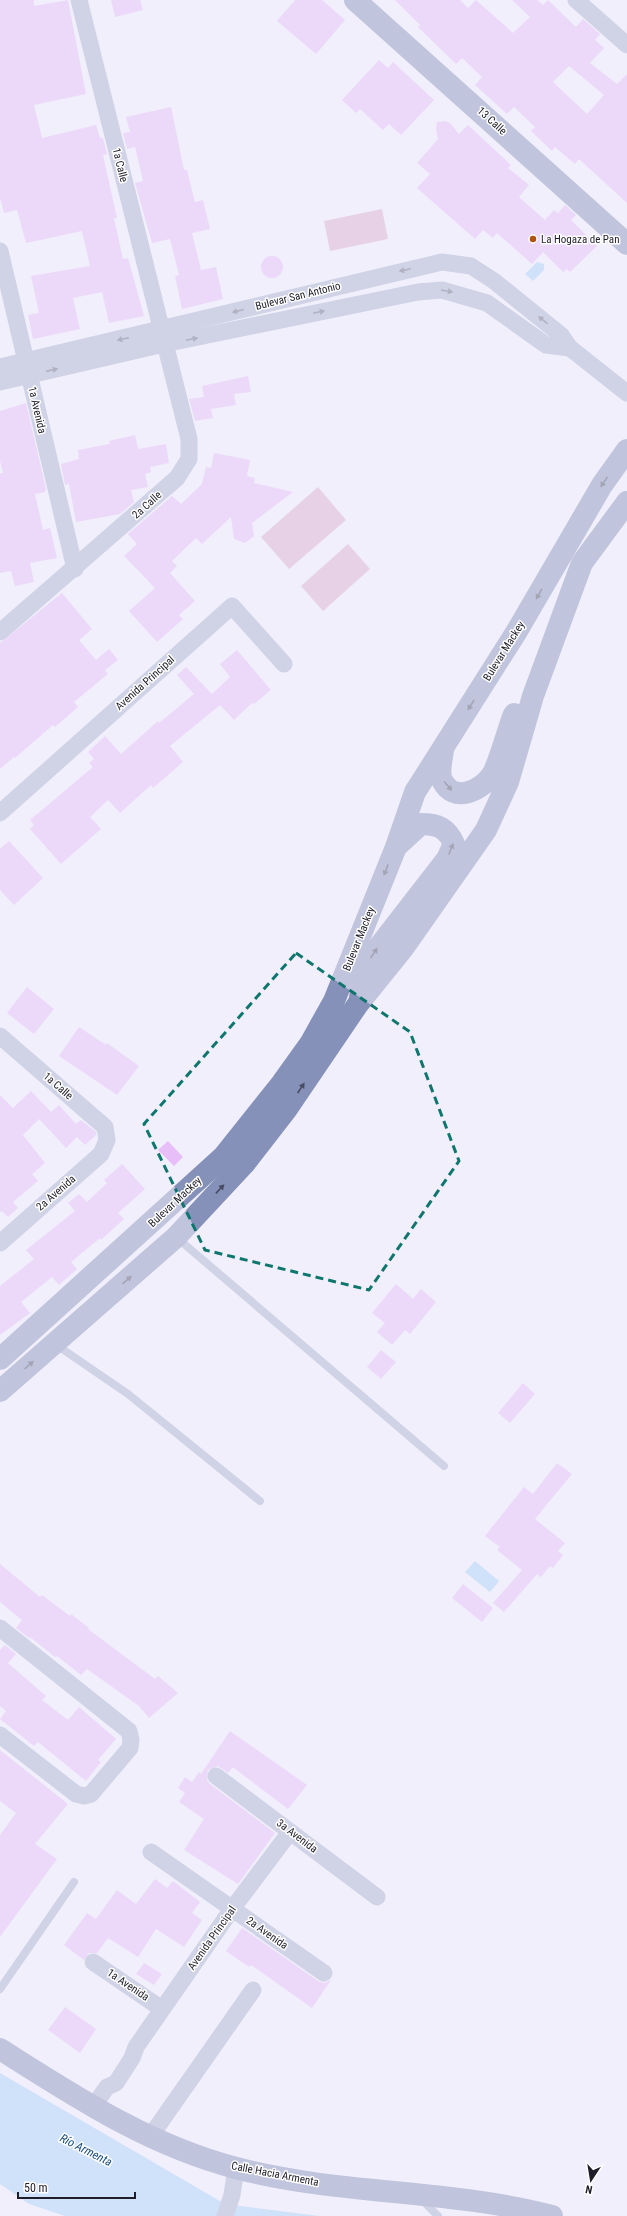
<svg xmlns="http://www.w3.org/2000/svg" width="627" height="2216" font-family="'Roboto Condensed',sans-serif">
  <rect width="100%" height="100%" fill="#f1effb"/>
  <g fill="#dcaecc">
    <path d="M 382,209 L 388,239 L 330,251 L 324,221 Z"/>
    <path d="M 318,487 L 346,520 L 289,569 L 261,537 Z"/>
    <path d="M 348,544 L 370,569 L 323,611 L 301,586 Z"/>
  </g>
  <g fill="#a8d0f9">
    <path d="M 537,262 L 544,264 L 544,270 L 533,281 L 525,274 Z"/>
    <path d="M 475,1561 L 499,1581 L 490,1592 L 465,1572 Z"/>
    <path d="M 0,2073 L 225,2204 L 319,2216 L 65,2216 L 29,2204 L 0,2184 Z"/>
  </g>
  <g fill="#e7bef7" fill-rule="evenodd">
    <path d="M 0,0 L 34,0 L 34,6 L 68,0 L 86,94 L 34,105 L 42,138 L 96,125 L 100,138 L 103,138 L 107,154 L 103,155 L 117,218 L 114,218 L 123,259 L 128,258 L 144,316 L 109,323 L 102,292 L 73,298 L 80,329 L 33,339 L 28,315 L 39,313 L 31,276 L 90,266 L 82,231 L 26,243 L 17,210 L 4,213 L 0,198 Z"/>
    <path d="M 111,0 L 140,0 L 143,10 L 115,17 Z"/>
    <path d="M 295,0 L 322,0 L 345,20 L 316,54 L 277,21 Z"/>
    <path d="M 395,0 L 460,0 L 468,8 L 476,0 L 513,33 L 530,17 L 512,0 L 537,0 L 543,5 L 548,0 L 576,27 L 583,19 L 600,34 L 595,40 L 604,48 L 590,63 L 617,84 L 627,74 L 627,203 L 579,159 L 575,164 L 555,147 L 552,151 L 531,131 L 535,127 L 514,107 L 507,114 L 475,85 L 482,77 L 462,58 L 456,64 L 418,27 L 420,25 ZM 569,66 L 604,95 L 587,114 L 553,82 Z"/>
    <path d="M 379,60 L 388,68 L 393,62 L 434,100 L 401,135 L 389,124 L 383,130 L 360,109 L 356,113 L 342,100 Z"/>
    <path d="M 171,107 L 184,170 L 187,170 L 195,202 L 203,200 L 210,229 L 192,233 L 201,270 L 216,267 L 223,299 L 182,309 L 175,276 L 179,275 L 170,239 L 152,243 L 135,183 L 143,181 L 135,147 L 127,149 L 123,133 L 130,132 L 126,117 Z"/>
    <path d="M 445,121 L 450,123 L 459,134 L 468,125 L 511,165 L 508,168 L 529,185 L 519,197 L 545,220 L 554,210 L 558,213 L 565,205 L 576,215 L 571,220 L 597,246 L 570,272 L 567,269 L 563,272 L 543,252 L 532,264 L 497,233 L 493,238 L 483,230 L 475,239 L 417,188 L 430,174 L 417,163 L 438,139 L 436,130 L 437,122 Z"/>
    <circle cx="272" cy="267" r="11"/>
    <path d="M 248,376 L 251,392 L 234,394 L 236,405 L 211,409 L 213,418 L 195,421 L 189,399 L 204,397 L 202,386 Z"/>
    <path d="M 26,403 L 46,489 L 45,492 L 35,494 L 43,530 L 50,528 L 57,558 L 30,563 L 34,582 L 15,586 L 11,571 L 0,573 L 0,473 L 3,473 L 0,461 L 0,411 Z"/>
    <path d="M 135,435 L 138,449 L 166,444 L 169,463 L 150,467 L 151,472 L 145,474 L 148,487 L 131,490 L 134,502 L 120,514 L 76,522 L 69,484 L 65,485 L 61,464 L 79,459 L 78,450 L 110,444 L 109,441 Z"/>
    <path d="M 214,453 L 250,460 L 247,476 L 255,478 L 254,483 L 293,492 L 252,523 L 254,536 L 245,543 L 234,539 L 231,517 L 202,544 L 196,538 L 172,561 L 177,566 L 170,573 L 195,601 L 179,615 L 183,619 L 157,642 L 129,611 L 155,588 L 124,556 L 137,544 L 128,534 L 172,496 L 181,504 L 202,484 L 206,467 L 211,468 Z"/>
    <path d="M 62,593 L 92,629 L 79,640 L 96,660 L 109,649 L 118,660 L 105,670 L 108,674 L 74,702 L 78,707 L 55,727 L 53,725 L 15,758 L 14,757 L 0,769 L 0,643 Z"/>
    <path d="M 237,650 L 271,690 L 254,704 L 252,703 L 234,720 L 220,705 L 181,737 L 170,746 L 183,762 L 153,788 L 151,785 L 120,813 L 108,800 L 90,817 L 101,829 L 61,864 L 30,829 L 34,825 L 30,820 L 93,767 L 89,763 L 94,759 L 88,752 L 105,736 L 121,754 L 158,721 L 159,723 L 194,694 L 177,675 L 186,667 L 212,694 L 230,677 L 220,664 Z"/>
    <path d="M 9,841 L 43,878 L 14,905 L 0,890 L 0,849 Z"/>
    <path d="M 27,987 L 54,1009 L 34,1034 L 7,1013 Z"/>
    <path d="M 79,1027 L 106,1045 L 107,1043 L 139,1066 L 117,1095 L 59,1056 Z"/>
    <path d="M 31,1091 L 51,1112 L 59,1105 L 76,1124 L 81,1120 L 96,1132 L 96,1135 L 85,1145 L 77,1137 L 66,1148 L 39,1119 L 23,1135 L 45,1163 L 32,1174 L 38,1181 L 13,1202 L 18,1208 L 8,1217 L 2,1211 L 0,1212 L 0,1095 L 13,1108 Z"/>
    <path d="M 168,1141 L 183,1157 L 174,1166 L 158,1150 Z"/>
    <path d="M 122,1164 L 145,1189 L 118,1213 L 124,1219 L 101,1240 L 100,1238 L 71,1262 L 77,1269 L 59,1285 L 52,1277 L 21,1302 L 30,1313 L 0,1335 L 0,1286 L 34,1259 L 26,1250 L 75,1211 L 68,1203 L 79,1194 L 87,1202 L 107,1183 L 104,1180 Z"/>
    <path d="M 396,1284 L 413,1299 L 421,1289 L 436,1302 L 410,1334 L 405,1330 L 392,1345 L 377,1332 L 385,1323 L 372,1313 Z"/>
    <path d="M 381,1350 L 396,1362 L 381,1379 L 367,1367 Z"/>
    <path d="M 523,1383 L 535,1394 L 510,1423 L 498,1413 Z"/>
    <path d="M 557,1463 L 572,1474 L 535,1519 L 565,1543 L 558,1551 L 563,1555 L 553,1568 L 550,1566 L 541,1577 L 537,1574 L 504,1612 L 493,1603 L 522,1570 L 497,1550 L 500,1547 L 485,1536 L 524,1487 L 533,1494 Z"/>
    <path d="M 0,1564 L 40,1597 L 42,1595 L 70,1616 L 71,1614 L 89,1628 L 88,1629 L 155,1679 L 158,1676 L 178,1693 L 149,1718 L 139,1706 L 87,1669 L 81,1675 L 57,1656 L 55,1657 L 30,1637 L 29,1638 L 16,1628 L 22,1620 L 0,1602 Z"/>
    <path d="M 463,1584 L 493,1608 L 482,1622 L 452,1598 Z"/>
    <path d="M 5,1645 L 16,1654 L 8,1663 L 46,1696 L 42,1700 L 68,1720 L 79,1707 L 116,1739 L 98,1760 L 101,1762 L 86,1781 L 38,1742 L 34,1746 L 0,1719 L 6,1711 L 0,1706 L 0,1650 Z"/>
    <path d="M 230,1731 L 307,1785 L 288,1809 L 234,1768 L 232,1768 L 228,1773 L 218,1766 L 208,1770 L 207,1780 L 210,1784 L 275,1833 L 238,1884 L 184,1850 L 204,1819 L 179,1802 L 185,1793 L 178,1788 L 185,1777 L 192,1782 L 199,1772 L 201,1774 Z"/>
    <path d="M 0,1750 L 68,1804 L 35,1844 L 57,1859 L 0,1937 L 0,1835 L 16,1813 L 0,1801 Z"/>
    <path d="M 155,1879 L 167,1888 L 173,1881 L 200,1902 L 192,1913 L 202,1920 L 184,1947 L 156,1929 L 138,1957 L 108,1938 L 97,1953 L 89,1953 L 84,1960 L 64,1945 L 87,1913 L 96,1919 L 117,1890 L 136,1904 Z"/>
    <path d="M 242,1928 L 318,1981 L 324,1983 L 331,1980 L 312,2008 L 251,1965 L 249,1967 L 226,1951 Z"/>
    <path d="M 144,1963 L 162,1974 L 154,1985 L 136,1974 Z"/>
    <path d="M 65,2007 L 96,2029 L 80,2053 L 48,2030 Z"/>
  </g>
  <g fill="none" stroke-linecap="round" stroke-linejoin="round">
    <g stroke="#a8b1cc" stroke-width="8">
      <path d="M 176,1237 L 444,1466"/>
      <path d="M 55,1344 L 128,1394 L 260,1501"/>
      <path d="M 0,1989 L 74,1882"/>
      <path d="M 422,2200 L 438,2216"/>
    </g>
    <g stroke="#a8b1cc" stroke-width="17">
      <path d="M 576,0 L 627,45"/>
      <path d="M 0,251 L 75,569"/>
      <path d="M 0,367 L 442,262 L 471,266 L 494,281 L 561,335 L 570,348 L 627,393"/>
      <path d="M 0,382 L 164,344 L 418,292 L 442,290 L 487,303 L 546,345 L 570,348"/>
      <path d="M 0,632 L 177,478 L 189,459 L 189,439 L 79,0"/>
      <path d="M 0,813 L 232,606 L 284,664"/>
      <path d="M 0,1036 L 105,1127 L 107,1140 L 101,1154 L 0,1243"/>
      <path d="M 0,1628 L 129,1731 L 131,1740 L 130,1748 L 91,1794 L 84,1796 L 76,1794 L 0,1735"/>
      <path d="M 216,1776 L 377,1897"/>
      <path d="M 151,1852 L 324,1973"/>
      <path d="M 93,1962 L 162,2009"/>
      <path d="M 93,2107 L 107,2087 L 116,2083 L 132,2058 L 136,2047 L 232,1909 L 290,1832"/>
      <path d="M 150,2137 L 253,1990"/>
      <path d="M 225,2216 L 232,2195 L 236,2168"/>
    </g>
    <g stroke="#8591b9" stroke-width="22">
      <path d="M 355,0 L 627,244"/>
      <path d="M 443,750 C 442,759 438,772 442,780 C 453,804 481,791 492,775 C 499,764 508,729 514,714"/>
      <path d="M 360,997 L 371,957 L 447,859 L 454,844 C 447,828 438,824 421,824 L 397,846"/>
      <path d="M 0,1359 L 223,1157 L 282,1083 L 310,1044 L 334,1001 L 396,847 L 415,792 L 517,631 L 602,485 L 627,450"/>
      <path d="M 0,1391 L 176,1237 L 245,1163 L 286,1110 L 358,1004 L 404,947 L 486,830 L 508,782 L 533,696 L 582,563 L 627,502"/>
      <path d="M 0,2049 C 76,2097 148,2145 236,2168 C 338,2195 450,2189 552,2216"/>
    </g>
  </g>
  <defs><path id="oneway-solid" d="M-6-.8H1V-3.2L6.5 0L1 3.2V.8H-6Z"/></defs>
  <g fill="#64677a">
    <use href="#oneway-solid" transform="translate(405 270) rotate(168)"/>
    <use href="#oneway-solid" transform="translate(447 291) rotate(10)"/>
    <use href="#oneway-solid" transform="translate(238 311) rotate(166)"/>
    <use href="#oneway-solid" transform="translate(319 312) rotate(-12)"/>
    <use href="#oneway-solid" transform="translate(543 320) rotate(-141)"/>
    <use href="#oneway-solid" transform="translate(123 339) rotate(167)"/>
    <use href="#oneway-solid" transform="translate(192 339) rotate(-12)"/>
    <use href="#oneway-solid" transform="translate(52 370) rotate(-13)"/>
  </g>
  <g fill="#484b61">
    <use href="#oneway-solid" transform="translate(604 482) rotate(124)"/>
    <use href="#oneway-solid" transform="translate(539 594) rotate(120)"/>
    <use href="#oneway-solid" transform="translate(471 705) rotate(122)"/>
    <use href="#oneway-solid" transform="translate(448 786) rotate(49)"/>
    <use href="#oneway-solid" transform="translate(451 849) rotate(-68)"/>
    <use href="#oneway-solid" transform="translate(386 870) rotate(111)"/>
    <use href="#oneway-solid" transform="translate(374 953) rotate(-56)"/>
    <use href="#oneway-solid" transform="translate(301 1088) rotate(-56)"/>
    <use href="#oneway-solid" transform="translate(220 1189) rotate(-47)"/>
    <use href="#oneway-solid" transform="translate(127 1280) rotate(-41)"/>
    <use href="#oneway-solid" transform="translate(29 1365) rotate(-42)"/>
  </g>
  <path d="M0 0H627V2216H0ZM 296,953 L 410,1032 L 459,1161 L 369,1290 L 205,1250 L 144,1124 Z" fill="#f1effb" fill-opacity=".55" fill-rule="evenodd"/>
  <path fill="none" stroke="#0f766e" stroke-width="3" stroke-dasharray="8 5" stroke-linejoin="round" d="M 296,953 L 410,1032 L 459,1161 L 369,1290 L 205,1250 L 144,1124 Z"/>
  <circle fill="#b2520f" stroke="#fefefe" stroke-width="1.5" cx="533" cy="239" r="4"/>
  <g text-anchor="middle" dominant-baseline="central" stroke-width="3" stroke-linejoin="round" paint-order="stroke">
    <g font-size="11" fill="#1f1d27" stroke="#fefefe">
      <text transform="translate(492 121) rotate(42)">13 Calle</text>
      <text transform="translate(120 165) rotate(76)">1a Calle</text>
      <text transform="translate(298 296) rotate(-14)">Bulevar San Antonio</text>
      <text transform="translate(37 410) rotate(77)">1a Avenida</text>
      <text transform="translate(147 505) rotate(-42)">2a Calle</text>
      <text transform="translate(504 651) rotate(-58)">Bulevar Mackey</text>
      <text transform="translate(145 683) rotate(-42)">Avenida Principal</text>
      <text transform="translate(359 939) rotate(-68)">Bulevar Mackey</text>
      <text transform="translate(58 1086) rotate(41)">1a Calle</text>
      <text transform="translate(56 1193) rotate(-41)">2a Avenida</text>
      <text transform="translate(175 1202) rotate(-43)">Bulevar Mackey</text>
      <text transform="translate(297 1836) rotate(37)">3a Avenida</text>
      <text transform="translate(267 1933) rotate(35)">2a Avenida</text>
      <text transform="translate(212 1938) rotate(-55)">Avenida Principal</text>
      <text transform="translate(128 1985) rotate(34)">1a Avenida</text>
      <text transform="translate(275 2174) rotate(11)">Calle Hacia Armenta</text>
    </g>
    <g font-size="11" fill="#1f1d27" stroke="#fefefe" text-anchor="start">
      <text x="541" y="239">La Hogaza de Pan</text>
    </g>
    <g font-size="12" font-style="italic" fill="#164c7a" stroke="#fefefe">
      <text transform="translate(86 2150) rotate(27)">Río Armenta</text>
    </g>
  </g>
  <g transform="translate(591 2180) rotate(192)" stroke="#fefefe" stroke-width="3" paint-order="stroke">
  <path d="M0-3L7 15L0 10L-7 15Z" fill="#1f1d27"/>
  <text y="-6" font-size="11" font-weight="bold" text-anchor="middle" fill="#1f1d27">N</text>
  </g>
  <path d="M18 2192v6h117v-6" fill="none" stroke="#1f1d27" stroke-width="2"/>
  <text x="24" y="2192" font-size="12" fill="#1f1d27" stroke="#fefefe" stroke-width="3" paint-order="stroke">50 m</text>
</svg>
